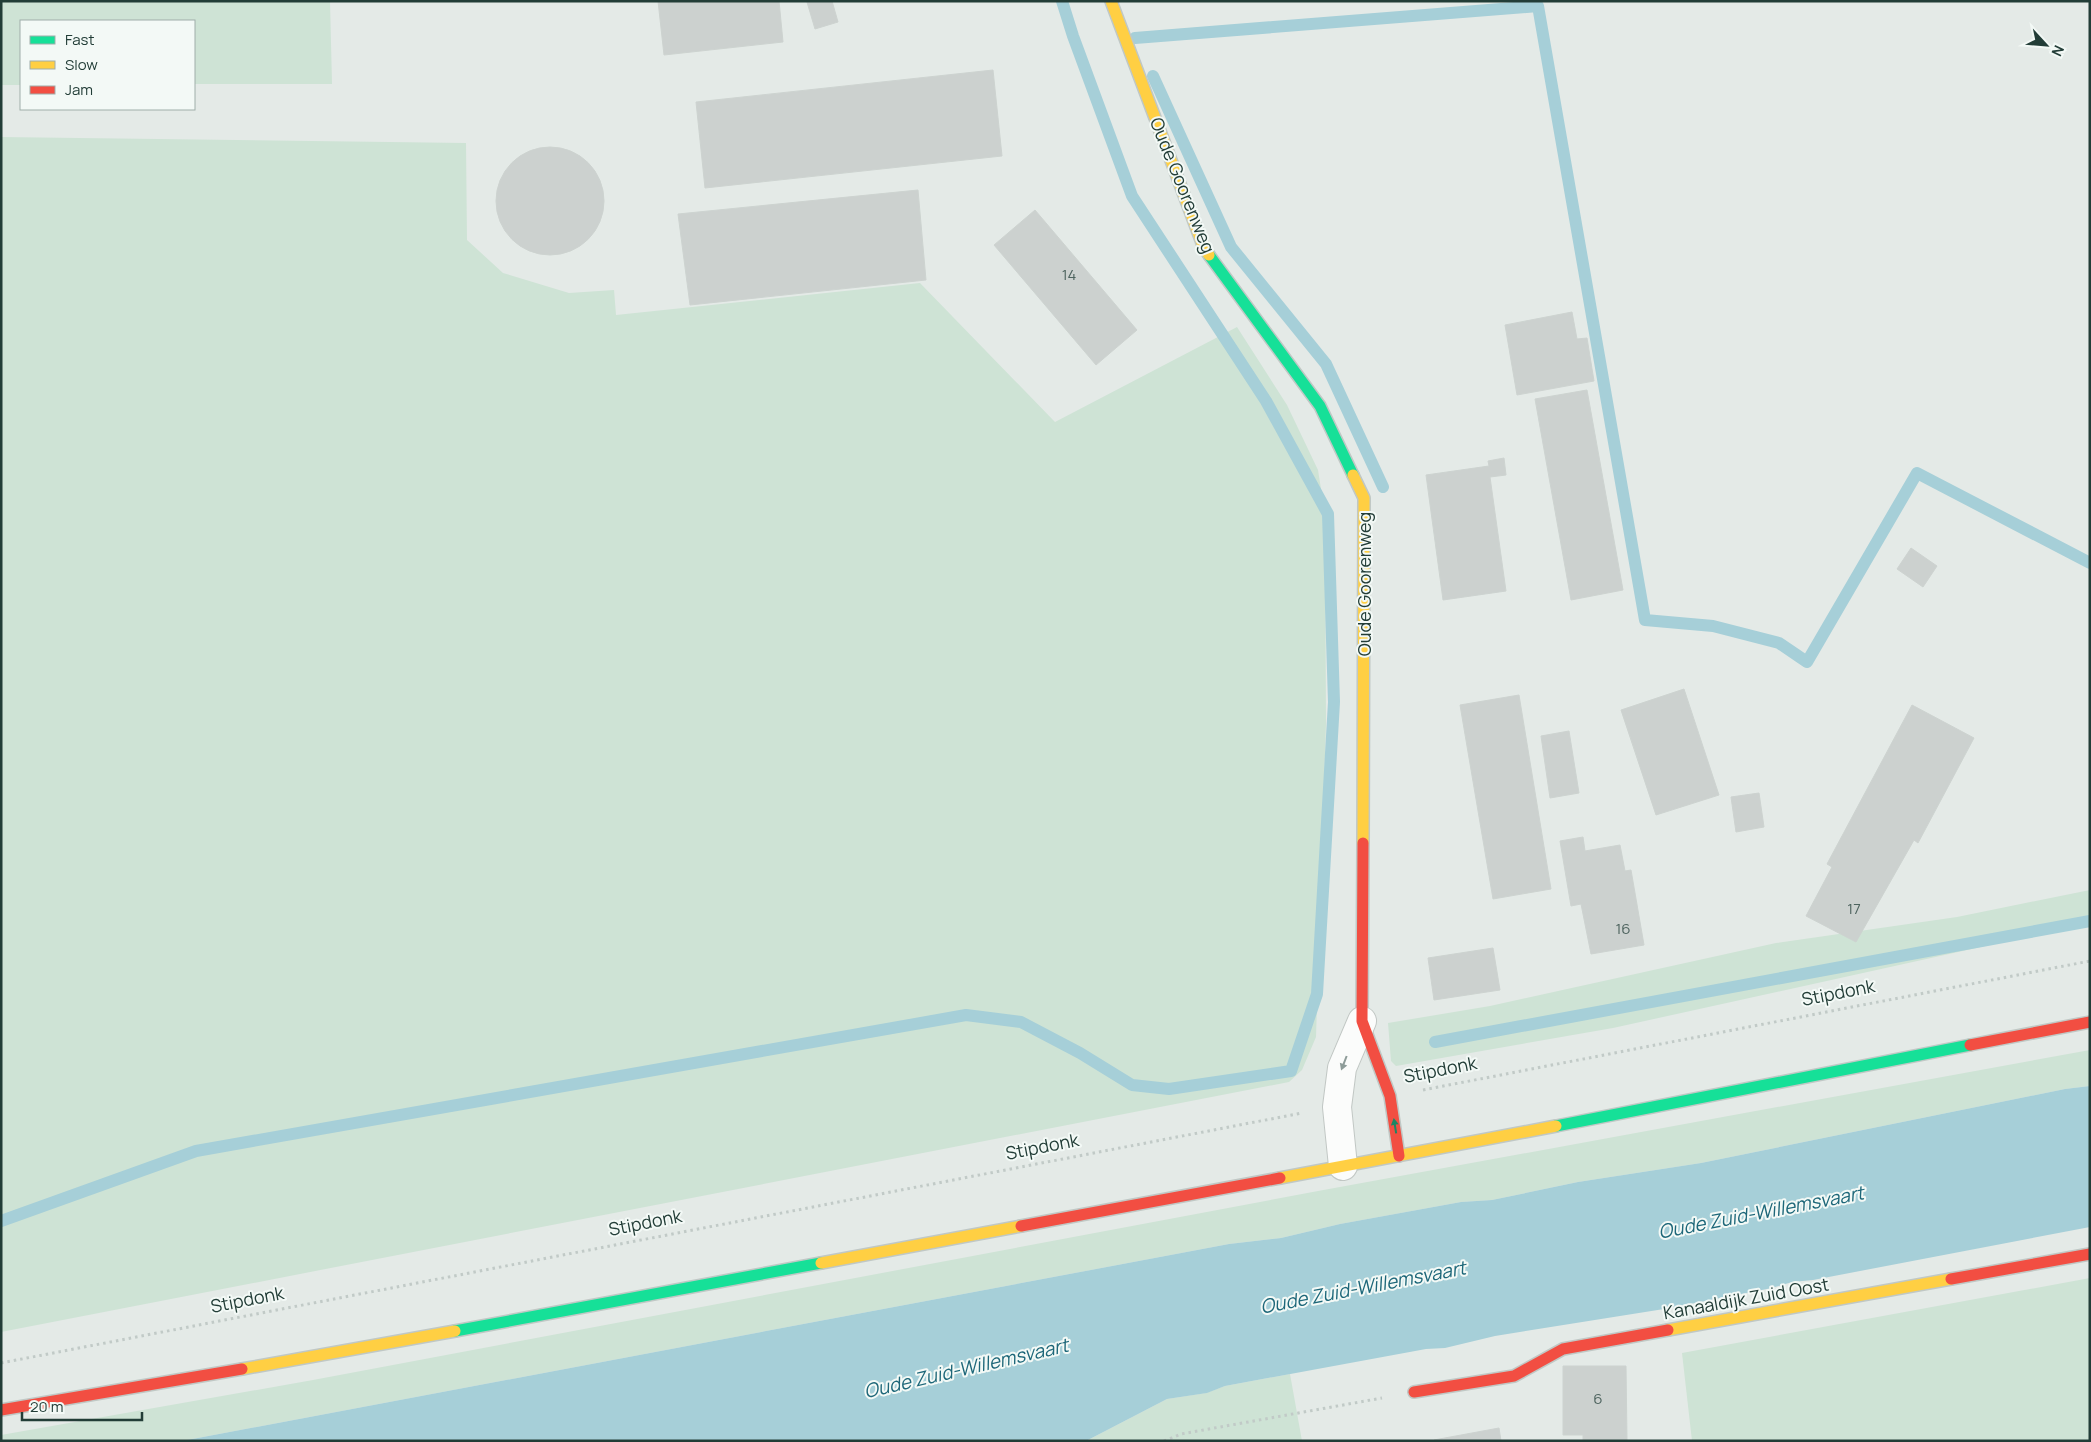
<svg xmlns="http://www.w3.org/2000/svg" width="2091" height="1442" font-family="Manrope,sans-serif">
  <rect width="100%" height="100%" fill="#e4eae7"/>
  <g fill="#cee3d5">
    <path d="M 1,1 L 330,1 L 332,84 L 194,84 L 194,21 L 21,21 L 21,85 L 1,85 Z"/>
    <path d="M 1,137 L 466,143 L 467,240 L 503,273 L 569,293 L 614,290 L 616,315 L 920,283 L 1055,422 L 1237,327 L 1287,405 L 1318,470 L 1325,514 L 1326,724 L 1316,1037 L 1302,1070 L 1289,1082 L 1,1332 Z"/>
    <path d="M 2090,890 L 2090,923 L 1613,1028 L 1396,1066 L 1391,1061 L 1388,1023 L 1490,1006 L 1776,943 L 1957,917 Z"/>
    <path d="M 2090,1050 L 2090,1086 L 2065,1089 L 1701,1163 L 1578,1182 L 1492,1200 L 1461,1202 L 1340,1224 L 1281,1238 L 1229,1244 L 182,1441 L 1,1441 L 1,1435 L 313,1380 L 1318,1191 Z"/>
    <path d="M 2090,1278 L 2090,1441 L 1692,1441 L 1682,1353 Z"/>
    <path d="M 1290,1374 L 1302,1441 L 1086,1441 L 1167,1399 L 1206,1393 L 1225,1386 Z"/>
  </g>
  <path fill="#a6cfd8" d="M 2090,1086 L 2090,1227 L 1813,1280 L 1792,1282 L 1772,1288 L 1664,1309 L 1495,1336 L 1445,1348 L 1426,1349 L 1225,1386 L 1207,1393 L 1167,1399 L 1086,1441 L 182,1441 L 1229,1244 L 1281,1238 L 1340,1224 L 1461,1202 L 1492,1200 L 1578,1182 L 1701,1163 L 2065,1089 Z"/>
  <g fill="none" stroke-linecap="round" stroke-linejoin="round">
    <g stroke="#a6cfd8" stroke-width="12">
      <path d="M 1135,38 L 1538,6 L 1645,620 L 1713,626 L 1779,643 L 1807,662 L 1917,473 L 2090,563"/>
      <path d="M 1153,76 L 1231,247 L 1326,364 L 1383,487"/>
      <path d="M 1435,1042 L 2090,921"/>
      <path d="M 1,1221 L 196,1151 L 966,1015 L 1021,1022 L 1080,1053 L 1132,1085 L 1169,1089 L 1291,1071 L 1317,994 L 1334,702 L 1328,514 L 1266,401 L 1132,196 L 1073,36 L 1062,1"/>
    </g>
  </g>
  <g fill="#ccd1cf" stroke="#cdd3d0">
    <path d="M 658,1 L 779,1 L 783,42 L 664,55 Z"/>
    <path d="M 810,1 L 832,1 L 838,22 L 815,29 L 807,2 Z"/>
    <path d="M 993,70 L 1002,156 L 705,188 L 696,102 Z"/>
    <circle cx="550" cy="201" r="54"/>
    <path d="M 918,190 L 926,280 L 690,305 L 678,214 Z"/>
    <path d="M 1035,210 L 1137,330 L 1096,365 L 994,245 Z"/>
    <path d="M 1572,312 L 1577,339 L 1587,338 L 1594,381 L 1517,395 L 1505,325 Z"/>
    <path d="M 1587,390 L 1623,590 L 1571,600 L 1535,399 Z"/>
    <path d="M 1504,458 L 1506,475 L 1490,477 L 1506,591 L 1443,600 L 1426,475 L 1489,466 L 1488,461 Z"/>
    <path d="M 1911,548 L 1937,566 L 1923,587 L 1897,569 Z"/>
    <path d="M 1684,689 L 1719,795 L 1656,815 L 1621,710 Z"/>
    <path d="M 1519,695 L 1551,889 L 1493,899 L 1460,705 Z"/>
    <path d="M 1912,705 L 1974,738 L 1918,843 L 1914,840 L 1856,942 L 1806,916 L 1832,867 L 1827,864 Z"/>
    <path d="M 1569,731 L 1579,793 L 1550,798 L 1541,736 Z"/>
    <path d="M 1759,793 L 1764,827 L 1736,832 L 1731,797 Z"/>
    <path d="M 1583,837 L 1585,851 L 1620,845 L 1625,871 L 1631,870 L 1644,945 L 1591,954 L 1581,904 L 1571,906 L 1560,841 Z"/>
    <path d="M 1493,948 L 1500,990 L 1434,1000 L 1428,958 Z"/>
    <path d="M 1563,1366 L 1626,1366 L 1627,1441 L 1583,1441 L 1583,1435 L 1563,1435 Z"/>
    <path d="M 1499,1428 L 1501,1441 L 1434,1441 L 1434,1440 Z"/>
  </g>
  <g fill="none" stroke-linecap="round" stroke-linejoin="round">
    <g stroke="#c1c7c4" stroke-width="30">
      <path id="street" d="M 1343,1166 L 1337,1107 L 1342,1068 L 1362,1021"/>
    </g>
    <g stroke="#c0c8c5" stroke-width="14">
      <g id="fast">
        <path d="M 1209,255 L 1320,406 L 1353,475"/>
        <path d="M 1556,1126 L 1970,1045"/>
        <path d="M 455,1331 L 821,1263"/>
      </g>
    </g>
    <g stroke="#c0c8c5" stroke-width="14">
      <g id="slow">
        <path d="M 1111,1 L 1204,248 L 1209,255"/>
        <path d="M 1353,475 L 1364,498 L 1363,843"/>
        <path d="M 1280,1178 L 1556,1126"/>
        <path d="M 821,1263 L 1021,1226"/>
        <path d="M 1668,1330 L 1951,1279"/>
        <path d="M 242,1369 L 455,1331"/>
      </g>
    </g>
    <g stroke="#c0c8c5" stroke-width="14">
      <g id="jam">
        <path d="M 1363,843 L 1362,1021 L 1390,1096 L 1399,1156"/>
        <path d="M 1970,1045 L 2090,1022"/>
        <path d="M 1021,1226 L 1280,1178"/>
        <path d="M 1951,1279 L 2090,1254"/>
        <path d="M 1414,1392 L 1514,1376 L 1563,1349 L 1668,1330"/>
        <path d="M 1,1410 L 242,1369"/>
      </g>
    </g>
    <g stroke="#c1cac7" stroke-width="3" stroke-dasharray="2.5 4" stroke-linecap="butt">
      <path d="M 1423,1090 L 2090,961"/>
      <path d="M 1,1363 L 1302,1113"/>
      <path d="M 1164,1441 L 1181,1434 L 1382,1398"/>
    </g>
    <use href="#street" stroke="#fbfcfb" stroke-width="28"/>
    <use href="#fast" stroke="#16e098" stroke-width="11"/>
    <use href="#slow" stroke="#ffcf43" stroke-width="11"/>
    <use href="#jam" stroke="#f24e42" stroke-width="11"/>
  </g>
  <defs><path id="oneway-solid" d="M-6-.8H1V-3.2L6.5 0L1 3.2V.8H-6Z" transform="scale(1.25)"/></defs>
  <use fill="#8e9c99" href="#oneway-solid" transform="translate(1344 1063) rotate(111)"/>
  <use fill="#1d8663" href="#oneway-solid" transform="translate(1395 1126) rotate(-99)"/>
  <g text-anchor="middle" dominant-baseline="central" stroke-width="4" stroke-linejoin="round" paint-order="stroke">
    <g font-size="15" fill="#4d635e">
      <text x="1069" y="274">14</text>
      <text x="1854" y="908">17</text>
      <text x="1623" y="928">16</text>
      <text x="1598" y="1398">6</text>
    </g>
    <g font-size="18" fill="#223d37" stroke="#f3f9f6">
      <text transform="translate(1183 185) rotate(68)">Oude Goorenweg</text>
      <text transform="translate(1364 584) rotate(-90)">Oude Goorenweg</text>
      <text transform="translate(1838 992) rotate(-11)">Stipdonk</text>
      <text transform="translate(1440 1069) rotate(-11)">Stipdonk</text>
      <text transform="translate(1042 1146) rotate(-11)">Stipdonk</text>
      <text transform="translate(645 1222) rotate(-11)">Stipdonk</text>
      <text transform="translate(1746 1298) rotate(-10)">Kanaaldijk Zuid Oost</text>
      <text transform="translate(247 1299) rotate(-11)">Stipdonk</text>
    </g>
    <g font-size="19" font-style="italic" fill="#1d6779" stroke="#f3f9f6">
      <text transform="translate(1761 1212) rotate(-11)">Oude Zuid-Willemsvaart</text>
      <text transform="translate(1363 1287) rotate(-11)">Oude Zuid-Willemsvaart</text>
      <text transform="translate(966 1368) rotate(-13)">Oude Zuid-Willemsvaart</text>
    </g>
  </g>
  <rect width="2091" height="1442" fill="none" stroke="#223d37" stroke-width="5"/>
  <rect x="20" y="20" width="175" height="90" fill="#f3f9f6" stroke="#9faeaa"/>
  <rect x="30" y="36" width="25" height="8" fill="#16e098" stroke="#9faeaa"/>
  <text x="65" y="45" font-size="15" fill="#223d37">Fast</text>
  <rect x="30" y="61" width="25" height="8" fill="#ffcf43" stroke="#9faeaa"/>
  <text x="65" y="70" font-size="15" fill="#223d37">Slow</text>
  <rect x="30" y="86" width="25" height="8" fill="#f24e42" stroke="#9faeaa"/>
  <text x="65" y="95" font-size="15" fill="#223d37">Jam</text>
  <g transform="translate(2046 45) rotate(116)" stroke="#f3f9f6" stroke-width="4" paint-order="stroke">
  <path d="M0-4L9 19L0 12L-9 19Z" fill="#223d37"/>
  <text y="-8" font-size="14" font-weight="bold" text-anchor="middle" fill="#223d37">N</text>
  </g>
  <path d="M22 1412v8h120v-8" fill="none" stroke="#223d37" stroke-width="2.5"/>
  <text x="30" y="1412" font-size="15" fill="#223d37" stroke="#f3f9f6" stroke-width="4" paint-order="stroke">20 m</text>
</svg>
